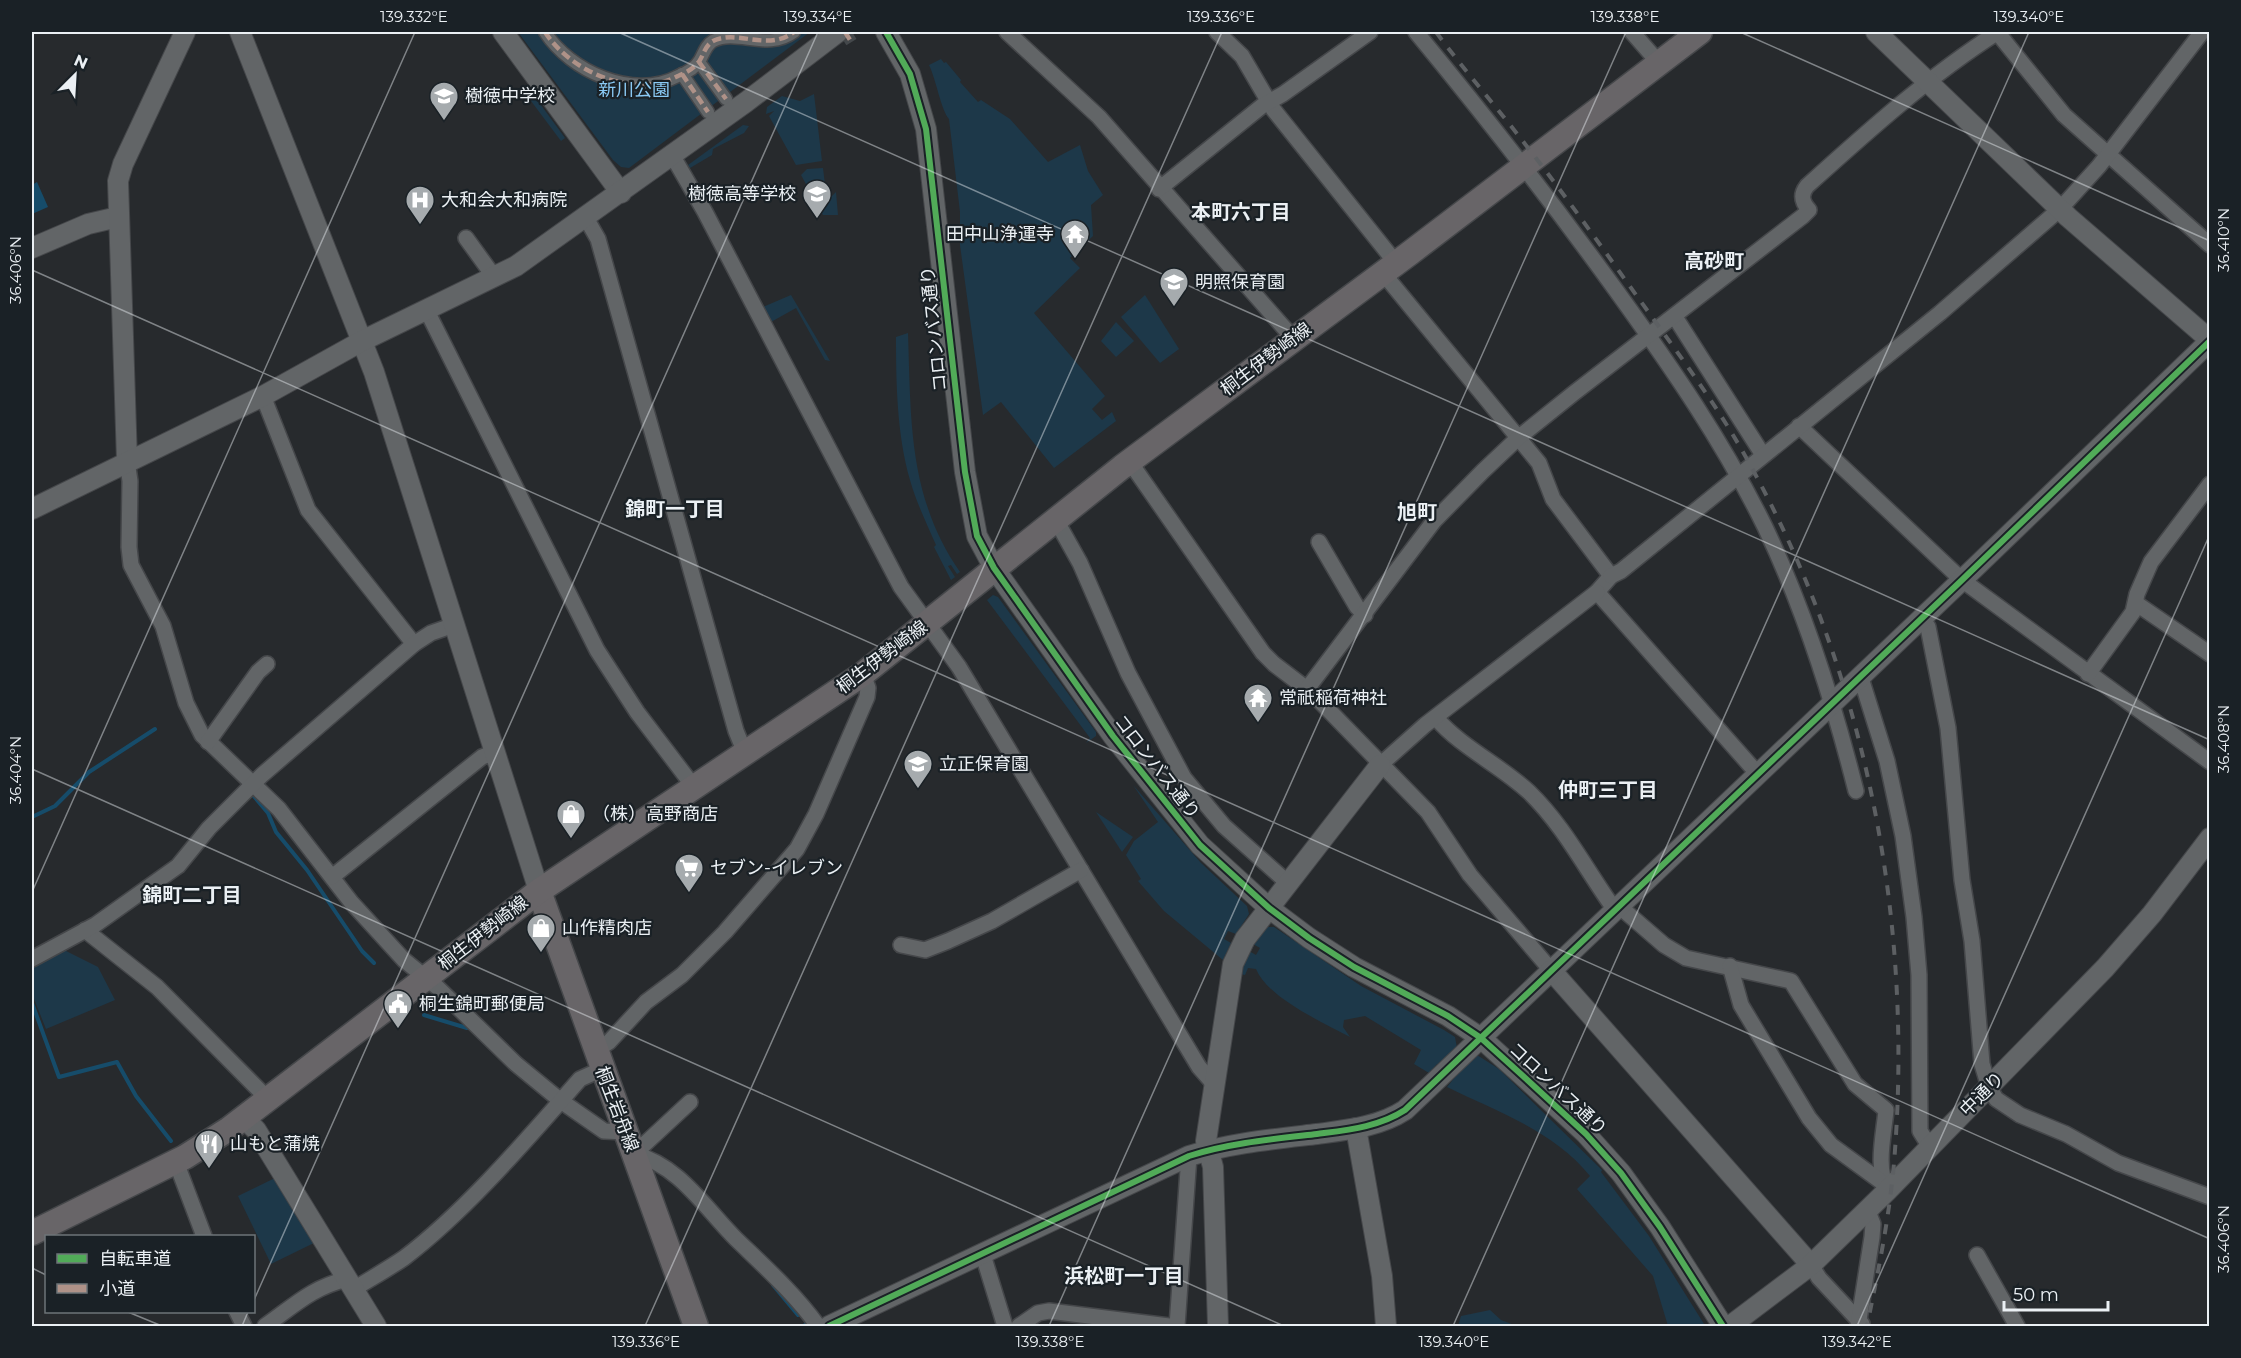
<svg xmlns="http://www.w3.org/2000/svg" width="2241" height="1358" font-family="Montserrat,'Noto Sans JP',sans-serif">
  <rect width="100%" height="100%" fill="#272a2d"/>
  <g fill="#1d3849">
    <path d="M 518,32 L 810,32 L 629,168 L 621,167 L 613,160 Z"/>
    <path d="M 941,59 L 944,63 L 946,62 L 961,80 L 960,82 L 978,102 L 981,100 L 1010,119 L 1048,162 L 1080,145 L 1088,171 L 1103,195 L 1091,205 L 1093,236 L 1070,258 L 1080,268 L 1034,313 L 1105,396 L 1092,409 L 1102,420 L 1112,412 L 1116,421 L 1054,468 L 1001,402 L 983,415 L 960,245 L 960,212 L 949,119 C 941,110 936,79 929,65 Z"/>
    <path d="M 527,86 L 565,138 L 561,141 L 522,89 Z"/>
    <path d="M 814,94 L 822,161 L 796,165 L 769,116 L 774,111 L 766,114 L 767,107 L 782,96 L 800,101 Z"/>
    <path d="M 743,125 L 749,126 L 744,133 L 713,149 L 712,155 L 690,168 L 688,165 Z"/>
    <path d="M 823,168 L 826,193 L 832,196 L 836,192 L 838,215 L 823,215 L 801,175 L 807,169 Z"/>
    <path d="M 791,295 L 830,361 L 825,360 L 796,308 L 771,322 L 763,307 Z"/>
    <path d="M 1145,295 L 1179,349 L 1160,363 L 1121,317 Z"/>
    <path d="M 1116,322 L 1134,341 L 1116,357 L 1101,341 Z"/>
    <path d="M 908,333 C 911,420 908,497 960,572 L 957,574 L 951,565 L 948,566 L 955,577 L 951,580 L 934,547 L 936,545 C 927,524 916,502 910,480 C 897,435 896,384 896,337 Z"/>
    <path d="M 993,595 L 998,597 L 1096,732 L 1096,736 L 1086,743 L 1090,738 L 987,600 Z"/>
    <path d="M 1133,785 L 1201,863 L 1247,906 L 1249,914 L 1236,934 L 1228,931 L 1224,939 L 1231,943 L 1223,960 L 1164,911 L 1138,881 L 1141,879 L 1126,855 L 1134,841 L 1158,822 Z"/>
    <path d="M 1096,812 L 1133,837 L 1122,852 Z"/>
    <path d="M 1266,927 L 1274,927 L 1361,986 L 1444,1030 L 1455,1037 L 1457,1048 L 1472,1060 L 1477,1055 L 1499,1069 L 1602,1170 L 1601,1172 L 1649,1236 L 1704,1324 L 1700,1326 L 1668,1326 L 1653,1276 L 1577,1189 L 1590,1176 C 1554,1131 1498,1112 1447,1087 L 1455,1077 L 1437,1064 L 1429,1073 L 1414,1064 L 1421,1050 L 1365,1016 L 1344,1020 L 1343,1027 L 1350,1037 C 1322,1022 1268,998 1256,969 L 1248,968 L 1245,975 L 1240,974 L 1249,951 L 1256,955 L 1260,948 L 1253,944 Z"/>
    <path d="M 62,949 L 98,967 L 115,1000 L 46,1029 L 32,994 L 32,967 Z"/>
    <path d="M 277,1177 L 316,1242 L 271,1264 L 238,1196 Z"/>
    <path d="M 1490,1310 L 1501,1320 L 1517,1326 L 1458,1326 L 1461,1316 Z"/>
  </g>
  <path fill="#164c6a" d="M 37,182 L 48,207 L 32,214 L 32,185 Z"/>
  <g fill="none" stroke-linecap="round" stroke-linejoin="round">
    <g stroke="#164c6a" stroke-width="4">
      <path d="M 252,794 L 268,813 L 276,832 L 307,870 L 362,951 L 374,963"/>
      <path d="M 32,817 L 55,806 L 89,772 L 155,729"/>
      <path d="M 32,1003 L 59,1077 L 117,1062 L 136,1096 L 171,1141"/>
      <path d="M 424,1015 L 467,1028"/>
      <path d="M 773,1285 L 798,1315"/>
      <path d="M 805,1325 L 807,1326"/>
    </g>
    <path stroke="#44484b" stroke-width="12" stroke-dasharray="12 6" stroke-linecap="butt" d="M 845,32 L 852,43"/>
    <g stroke="#45474a" stroke-width="15">
      <g id="pedestrian">
        <path d="M 545,32 C 570,71 633,100 678,76 C 686,73 696,67 700,60 C 704,53 706,45 713,41 C 738,29 767,52 794,32"/>
        <path d="M 699,62 L 726,99"/>
        <path d="M 682,74 L 708,112"/>
      </g>
    </g>
    <g stroke="#45474a" stroke-width="18">
      <g id="minor">
        <path d="M 1007,32 L 1099,117 L 1293,338"/>
        <path d="M 1217,32 L 1242,56 L 1273,109 L 1396,263"/>
        <path d="M 1416,32 C 1486,117 1553,203 1618,293 C 1672,368 1724,443 1765,527 C 1805,611 1833,700 1856,791"/>
        <path d="M 1632,32 L 1659,63"/>
        <path d="M 1997,32 L 2064,115 L 2210,245"/>
        <path d="M 672,155 L 705,212 L 901,587 L 959,667 L 1199,1067 L 1213,1083"/>
        <path d="M 1159,189 L 1262,106 L 1283,94 L 1370,32"/>
        <path d="M 586,218 L 598,239 L 736,731 L 745,753"/>
        <path d="M 466,238 L 495,278"/>
        <path d="M 1383,273 L 1539,463 L 1553,499 L 1611,576 L 1597,592 L 1757,773"/>
        <path d="M 427,311 L 597,650 L 637,712 L 694,787"/>
        <path d="M 1675,317 L 1763,455"/>
        <path d="M 263,396 L 308,510 L 414,644"/>
        <path d="M 1799,426 L 1962,580 L 2210,762"/>
        <path d="M 127,461 L 130,481 L 129,547 L 131,565 L 163,626 L 186,703 L 202,735 L 279,809 L 351,902 L 404,960 L 437,987 L 516,1064 L 561,1101 L 604,1131 L 626,1132"/>
        <path d="M 1130,462 L 1263,653 L 1274,664 L 1312,693 L 1428,812 L 1470,875 L 1551,970"/>
        <path d="M 1056,520 L 1080,563 L 1128,673 L 1184,778 L 1224,826 L 1288,883"/>
        <path d="M 1319,542 L 1357,607 L 1365,615"/>
        <path d="M 1611,576 L 1621,571 L 1940,313 L 2060,209 L 2099,166 L 2202,32"/>
        <path d="M 2137,604 L 2210,654"/>
        <path d="M 1922,618 L 1928,627 L 1948,728 L 1962,880 L 1972,941 L 1982,1064 L 1989,1087 L 1996,1099 L 2020,1115 L 2066,1134 L 2118,1163 L 2210,1197"/>
        <path d="M 2088,674 L 2133,612 L 2137,594 L 2151,562 L 2210,484"/>
        <path d="M 1860,675 L 1887,761 L 1903,836 L 1914,917 L 1919,975 L 1920,1131 L 1930,1147"/>
        <path d="M 1307,689 L 1434,521 L 1483,471 L 1518,438 L 1574,393 L 1803,216 L 1809,210 C 1802,202 1800,195 1807,186 C 1868,131 1929,76 1998,32"/>
        <path d="M 1436,718 C 1462,748 1500,765 1529,792 C 1565,827 1586,870 1615,910"/>
        <path d="M 208,742 L 258,672 L 267,664"/>
        <path d="M 1380,765 L 1425,725 L 1597,592"/>
        <path d="M 332,877 L 482,757 L 495,752"/>
        <path d="M 1619,906 L 1664,945 L 1686,958 L 1791,981 L 1855,1084 L 1886,1110 C 1884,1134 1875,1169 1888,1190"/>
        <path d="M 85,930 L 157,987 L 269,1100"/>
        <path d="M 901,945 L 925,950 L 948,941 L 992,921 L 1081,870"/>
        <path d="M 32,959 L 95,925 L 178,866 L 209,828 L 262,775 L 414,644 L 431,633 L 454,625"/>
        <path d="M 1730,966 L 1741,1005 L 1809,1118 L 1831,1145 L 1883,1183"/>
        <path d="M 595,1051 L 609,1042 L 646,1002 L 682,975 L 725,932 L 797,849 L 816,814 L 867,697 L 868,688 L 863,674"/>
        <path d="M 634,1154 C 679,1165 705,1208 736,1239 C 765,1267 795,1294 818,1326"/>
        <path d="M 634,1154 L 690,1102"/>
        <path d="M 176,1162 L 204,1236"/>
        <path d="M 983,1255 L 1005,1326"/>
        <path d="M 1977,1255 L 2017,1326"/>
        <path d="M 1811,1265 L 1819,1278 L 1862,1324"/>
        <path d="M 354,1289 C 370,1279 388,1269 404,1258 C 466,1211 528,1138 580,1079 L 602,1069"/>
        <path d="M 237,1312 L 244,1326"/>
        <path d="M 265,1326 C 295,1305 311,1288 347,1279"/>
        <path d="M 1019,1326 L 1038,1313 L 1049,1311 L 1169,1326"/>
        <path d="M 1177,1326 L 1189,1156"/>
        <path d="M 1858,1326 L 1872,1237 L 1873,1224 L 1867,1209"/>
      </g>
    </g>
    <g stroke="#45474a" stroke-width="22">
      <g id="tertiary">
        <path d="M 240,32 L 374,372 L 539,891"/>
        <path d="M 503,32 L 621,193"/>
        <path d="M 886,32 L 910,74 L 926,129 L 965,472 L 977,536 L 994,568 L 1113,736 L 1200,845 L 1269,908 L 1309,938 L 1354,967 L 1448,1016 L 1481,1038 L 1523,1076 L 1586,1134 L 1621,1173 L 1660,1227 L 1723,1326"/>
        <path d="M 1876,32 L 2068,217 L 2210,340"/>
        <path d="M 32,248 L 88,224 L 118,217"/>
        <path d="M 127,461 L 118,181 L 123,164 L 185,32"/>
        <path d="M 32,509 L 263,396 L 362,341 L 516,266 L 746,102 L 838,32"/>
        <path d="M 1551,970 L 1811,1265"/>
        <path d="M 244,1118 L 256,1130 L 376,1326"/>
        <path d="M 1356,1128 L 1382,1276 L 1386,1326"/>
        <path d="M 829,1326 L 1189,1156 C 1230,1143 1274,1139 1317,1134 C 1347,1130 1379,1127 1405,1110 L 1962,580 L 2210,341"/>
        <path d="M 1218,1326 L 1213,1167 L 1206,1141 L 1233,964 L 1245,939 L 1380,765"/>
        <path d="M 1730,1326 L 1811,1265 L 1888,1190 L 2105,968 L 2152,914 L 2210,838"/>
      </g>
    </g>
    <g stroke="#45474a" stroke-width="27">
      <g id="primary">
        <path d="M 539,891 L 696,1326"/>
        <path d="M 32,1233 L 185,1157 L 229,1129 L 539,891 L 863,674 L 1122,467 L 1410,253 L 1700,32"/>
      </g>
    </g>
    <use href="#pedestrian" stroke="#626567" stroke-width="12"/>
    <use href="#minor" stroke="#626567" stroke-width="15"/>
    <use href="#tertiary" stroke="#626567" stroke-width="20"/>
    <use href="#primary" stroke="#686568" stroke-width="24"/>
    <path stroke="#5d6063" stroke-width="4" stroke-dasharray="10 10" stroke-linecap="butt" d="M 1436,32 C 1464,70 1496,106 1525,144 C 1569,200 1610,259 1652,317 C 1688,367 1725,417 1754,472 C 1866,678 1912,917 1895,1150 C 1891,1209 1879,1268 1867,1326"/>
    <g stroke="#af9288" stroke-width="4.5" stroke-dasharray="9 4.5" stroke-linecap="butt">
      <path d="M 545,32 C 570,71 633,100 678,76 C 686,73 696,67 700,60 C 704,53 706,45 713,41 C 738,29 767,52 794,32"/>
      <path d="M 845,32 L 852,43"/>
      <path d="M 699,62 L 726,99"/>
      <path d="M 682,74 L 708,112"/>
    </g>
    <g stroke="#1a2126" stroke-width="10">
      <g id="cycleway">
        <path d="M 886,32 L 910,74 L 926,129 L 965,472 L 977,536 L 994,568 L 1113,736 L 1200,845 L 1269,908 L 1309,938 L 1354,967 L 1448,1016 L 1481,1038 L 1523,1076 L 1586,1134 L 1621,1173 L 1660,1227 L 1723,1326"/>
        <path d="M 829,1326 L 1189,1156 C 1230,1143 1274,1139 1317,1134 C 1347,1130 1379,1127 1405,1110 L 1962,580 L 2210,341"/>
      </g>
    </g>
    <use href="#cycleway" stroke="#51ab58" stroke-width="6"/>
  </g>
  <path fill="none" stroke="#ebf0f4" stroke-width="1.5" stroke-opacity="0.45" d="M 618,32 L 2210,740M 1740,32 L 2210,241M 32,270 L 2210,1239M 32,769 L 1284,1326M 32,892 L 415,32M 32,1268 L 46,1275M 254,1300 L 818,32M 128,1312 L 162,1326M 242,1326 L 248,1312M 645,1326 L 1222,32M 1049,1326 L 1626,32M 1453,1326 L 2029,32M 1857,1326 L 2210,534"/>
  <defs>
    <g id="school-pin" transform="scale(1.5)"><path d="M0 17L-7.5 6A9.5 9.5 0 1 1 7.5 6Z" fill="#a6abae" stroke="#1a2126"/><path d="M0-5L7-2L0 1L-7-2ZM-4 1L0 2.5L4 1V4Q0 6-4 4Z" fill="#fff"/></g>
    <g id="hospital-pin" transform="scale(1.5)"><path d="M0 17L-7.5 6A9.5 9.5 0 1 1 7.5 6Z" fill="#a6abae" stroke="#1a2126"/><path d="M-5-5h3v3.5h4V-5h3V5h-3V1.5h-4V5h-3Z" fill="#fff"/></g>
    <g id="temple-pin" transform="scale(1.5)"><path d="M0 17L-7.5 6A9.5 9.5 0 1 1 7.5 6Z" fill="#a6abae" stroke="#1a2126"/><path d="M0-6L5-2H3V0L6.5 2.5H4V6H1.5V3h-3V6H-4V2.5H-6.5L-3 0V-2H-5Z" fill="#fff"/></g>
    <g id="shop-pin" transform="scale(1.5)"><path d="M0 17L-7.5 6A9.5 9.5 0 1 1 7.5 6Z" fill="#a6abae" stroke="#1a2126"/><path d="M-5-2.5h2.3a2.7 3.5 0 0 1 5.4 0H5L5.5 6h-11ZM-1.5-2.5h3a1.5 2.3 0 0 0-3 0Z" fill="#fff"/></g>
    <g id="supermarket-pin" transform="scale(1.5)"><path d="M0 17L-7.5 6A9.5 9.5 0 1 1 7.5 6Z" fill="#a6abae" stroke="#1a2126"/><path d="M-6-5.5h2.5l.6 2H6L4.5 2H-2.5L-4.4-4H-6ZM-1.5 3.2a1.3 1.3 0 1 0 .1 0ZM3 3.2a1.3 1.3 0 1 0 .1 0Z" fill="#fff"/></g>
    <g id="civic-pin" transform="scale(1.5)"><path d="M0 17L-7.5 6A9.5 9.5 0 1 1 7.5 6Z" fill="#a6abae" stroke="#1a2126"/><path d="M-.6-6.5H3V-4.5H.6V-3L4-1V1h2V6H-6V1h2V-1L-.6-3ZM-1.2 2.5V6h2.4V2.5Z" fill="#fff"/></g>
    <g id="restaurant-pin" transform="scale(1.5)"><path d="M0 17L-7.5 6A9.5 9.5 0 1 1 7.5 6Z" fill="#a6abae" stroke="#1a2126"/><path d="M-5-6h1v4h1v-4h1v4h1v-4h1v5L-1.5 .5V6h-2V.5L-5-1ZM5-6V6H3V1.5H1.5Q1.5-4 5-6Z" fill="#fff"/></g>
  </defs>
  <g fill-rule="evenodd">
    <use href="#school-pin" x="444" y="96"/>
    <use href="#school-pin" x="817" y="194"/>
    <use href="#hospital-pin" x="420" y="200"/>
    <use href="#temple-pin" x="1075" y="234"/>
    <use href="#school-pin" x="1174" y="282"/>
    <use href="#temple-pin" x="1258" y="698"/>
    <use href="#school-pin" x="918" y="764"/>
    <use href="#shop-pin" x="571" y="814"/>
    <use href="#supermarket-pin" x="689" y="868"/>
    <use href="#shop-pin" x="541" y="928"/>
    <use href="#civic-pin" x="398" y="1004"/>
    <use href="#restaurant-pin" x="209" y="1144"/>
  </g>
  <g text-anchor="middle" dominant-baseline="central" stroke-width="4.5" stroke-linejoin="round" paint-order="stroke">
    <g font-size="18" fill="#8ac9f4" stroke="#1a2126">
      <text x="634" y="90">新川公園</text>
    </g>
    <g font-size="18" fill="#ebf0f4" stroke="#1a2126" text-anchor="start">
      <text x="465" y="96">樹徳中学校</text>
      <text x="796" y="194" text-anchor="end">樹徳高等学校</text>
      <text x="441" y="200">大和会大和病院</text>
      <text x="1054" y="234" text-anchor="end">田中山浄運寺</text>
      <text x="1195" y="282">明照保育園</text>
      <text x="1279" y="698">常祇稲荷神社</text>
      <text x="939" y="764">立正保育園</text>
      <text x="592" y="814">（株）高野商店</text>
      <text x="710" y="868">セブン-イレブン</text>
      <text x="562" y="928">山作精肉店</text>
      <text x="419" y="1004">桐生錦町郵便局</text>
      <text x="230" y="1144">山もと蒲焼</text>
    </g>
    <g font-size="18" fill="#ebf0f4" stroke="#1a2126">
      <text transform="translate(934 329) rotate(-96)">コロンバス通り</text>
      <text transform="translate(1266 359) rotate(-37)">桐生伊勢崎線</text>
      <text transform="translate(882 657) rotate(-37)">桐生伊勢崎線</text>
      <text transform="translate(1157 767) rotate(52)">コロンバス通り</text>
      <text transform="translate(483 933) rotate(-38)">桐生伊勢崎線</text>
      <text transform="translate(1558 1089) rotate(43)">コロンバス通り</text>
      <text transform="translate(1982 1094) rotate(-45)">中通り</text>
      <text transform="translate(617 1109) rotate(69)">桐生岩舟線</text>
    </g>
    <g font-size="20" font-weight="bold" fill="#ebf0f4" stroke="#1a2126">
      <text x="1241" y="212">本町六丁目</text>
      <text x="1714" y="261">高砂町</text>
      <text x="675" y="509">錦町一丁目</text>
      <text x="1417" y="512">旭町</text>
      <text x="1608" y="790">仲町三丁目</text>
      <text x="192" y="895">錦町二丁目</text>
      <text x="1124" y="1276">浜松町一丁目</text>
    </g>
  </g>
  <rect width="2241" height="1358" fill="none" stroke="#1a2126" stroke-width="66"/>
  <rect x="45" y="1235" width="210" height="78" fill="#1a2126" stroke="#6e7478" stroke-width="1.5"/>
  <rect x="57" y="1254" width="30" height="9" fill="#51ab58" stroke="#6e7478" stroke-width="1.5"/>
  <text x="99" y="1265" font-size="18" fill="#ebf0f4">自転車道</text>
  <rect x="57" y="1284" width="30" height="9" fill="#af9288" stroke="#6e7478" stroke-width="1.5"/>
  <text x="99" y="1295" font-size="18" fill="#ebf0f4">小道</text>
  <g transform="translate(75 75) rotate(24)" stroke="#1a2126" stroke-width="4.5" paint-order="stroke">
  <path d="M0-4.5L10 22L0 15L-10 22Z" fill="#ebf0f4"/>
  <text y="-9" font-size="16" font-weight="bold" text-anchor="middle" fill="#ebf0f4">N</text>
  </g>
  <path d="M2004 1301v9h104v-9" fill="none" stroke="#ebf0f4" stroke-width="3"/>
  <text x="2013" y="1301" font-size="18" fill="#ebf0f4" stroke="#1a2126" stroke-width="4.5" paint-order="stroke">50 m</text>
  <rect x="33" y="33" width="2175" height="1292" fill="none" stroke="#ebf0f4" stroke-width="2"/>
  <g font-size="15" text-anchor="middle" fill="#ebf0f4">
    <text x="414" y="22">139.332°E</text>
    <text x="818" y="22">139.334°E</text>
    <text x="1221" y="22">139.336°E</text>
    <text x="1625" y="22">139.338°E</text>
    <text x="2029" y="22">139.340°E</text>
    <text transform="translate(2224 240) rotate(-90)" y="5">36.410°N</text>
    <text transform="translate(16 270) rotate(-90)" y="5">36.406°N</text>
    <text transform="translate(2224 739) rotate(-90)" y="5">36.408°N</text>
    <text transform="translate(16 770) rotate(-90)" y="5">36.404°N</text>
    <text transform="translate(2224 1239) rotate(-90)" y="5">36.406°N</text>
    <text x="646" y="1347">139.336°E</text>
    <text x="1050" y="1347">139.338°E</text>
    <text x="1454" y="1347">139.340°E</text>
    <text x="1857" y="1347">139.342°E</text>
  </g>
</svg>
